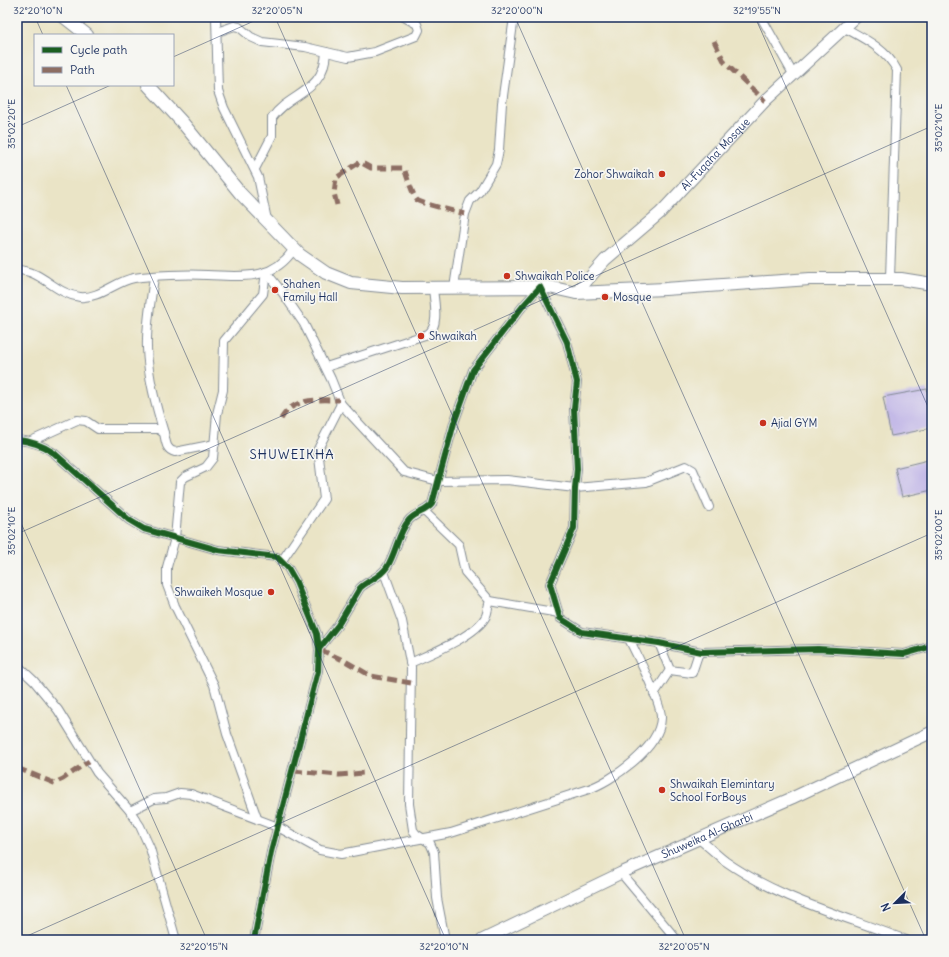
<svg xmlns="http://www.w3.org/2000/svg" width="949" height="957" font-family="Delius,sans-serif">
  <rect width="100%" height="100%" fill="#f6f6f2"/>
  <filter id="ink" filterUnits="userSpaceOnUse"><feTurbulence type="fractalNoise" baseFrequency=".025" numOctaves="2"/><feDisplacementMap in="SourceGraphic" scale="8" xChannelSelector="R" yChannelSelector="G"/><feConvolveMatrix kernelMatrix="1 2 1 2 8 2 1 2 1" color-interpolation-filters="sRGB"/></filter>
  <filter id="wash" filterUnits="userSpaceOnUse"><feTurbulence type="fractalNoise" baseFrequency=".012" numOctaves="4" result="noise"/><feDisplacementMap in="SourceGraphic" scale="16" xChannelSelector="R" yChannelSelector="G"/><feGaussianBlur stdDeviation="0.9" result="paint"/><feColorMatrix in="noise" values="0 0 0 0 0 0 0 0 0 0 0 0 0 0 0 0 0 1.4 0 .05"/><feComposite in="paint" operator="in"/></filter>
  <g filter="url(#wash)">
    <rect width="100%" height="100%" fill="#eae4c6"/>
    <g id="blocks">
      <g fill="#c4bae7">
        <path d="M 927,389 L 932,415 L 932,428 L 891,436 L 883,397 Z"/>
        <path d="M 932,459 L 932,490 L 902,497 L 895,468 Z"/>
      </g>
    </g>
  </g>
  <g filter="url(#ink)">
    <use href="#blocks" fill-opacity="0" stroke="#828a92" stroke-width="1"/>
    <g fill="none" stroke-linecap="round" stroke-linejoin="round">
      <g stroke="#828a92" stroke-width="10">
        <g id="street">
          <path d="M 216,17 L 218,91 L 224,108 L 258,177 L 267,220"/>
          <path d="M 761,17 L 793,74"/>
          <path d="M 845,28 C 865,39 886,49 897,70 L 890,278"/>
          <path d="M 217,32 L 234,26 L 239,27 L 251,37 L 262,42 L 305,47 L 348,57 L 375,52 L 416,36 L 419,30 L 417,24 L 404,17"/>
          <path d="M 255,169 L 272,136 L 272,118 C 291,91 324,94 326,52"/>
          <path d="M 17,270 C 42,270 55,294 80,297 C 99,299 116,281 134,278 C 153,275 187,274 207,275 C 242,276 272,282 294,249"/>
          <path d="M 266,272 L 282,292 L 304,324 L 331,379 L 341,404 L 404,472 L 438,481 L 507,480 L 575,488 L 646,482 L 686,466 L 693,470 L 709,507"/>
          <path d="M 154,277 C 151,301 146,325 147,348 C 148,377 156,406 164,433"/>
          <path d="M 454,288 L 465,214 L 470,201 L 480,191 L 496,164 L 499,150 L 502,103 L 514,17"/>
          <path d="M 326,367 L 428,334 C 440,325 434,302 433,288"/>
          <path d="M 17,440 C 32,441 42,445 54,453 L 129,520 L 144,529 L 218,550 L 277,557 L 288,568 L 296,582 L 317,634 L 319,649 L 318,671 L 271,852 L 254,940"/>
          <path d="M 31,441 L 77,420 L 86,421 L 98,429 L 158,429 L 164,433 C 166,442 166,450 175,452 L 215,444"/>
          <path d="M 281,562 L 324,499 L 318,449 L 341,404"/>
          <path d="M 384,572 L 402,621 L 411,667 L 409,804 L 413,830 L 416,834 L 430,843 L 434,852 L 437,898 L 445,940"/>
          <path d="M 490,601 L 559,613"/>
          <path d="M 659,643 L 670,670 L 692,673 L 698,655 L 701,652"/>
          <path d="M 319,649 L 338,625 L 360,588 C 368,580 380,578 387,567 C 396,553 398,533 409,520 C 416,512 426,512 432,504 L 454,423 L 473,370 L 523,306 L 540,287 L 567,342 L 577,382 L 574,409 L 577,469 L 575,488 L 574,528 L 550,584 L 560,618 L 582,632 L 659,643 L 701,652 L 818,649 L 904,654 L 932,646"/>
          <path d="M 410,663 C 430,654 476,636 486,616 C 488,611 488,605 490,601 L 465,572 L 459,545 L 424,511"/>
          <path d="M 17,665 L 34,681 L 58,710 L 97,773 L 130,811 L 140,826 L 150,848 L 176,940"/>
          <path d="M 654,694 L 670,670"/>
          <path d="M 130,811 L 154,799 L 166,798 L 180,793 L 191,794 L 278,827 L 320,850 L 341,854 L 451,833 L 586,790 C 611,782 660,748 661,718 C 662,703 637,655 629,639"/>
          <path d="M 257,818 L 227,734 L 214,685 L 175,606 L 167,585 L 167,567 L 175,538 L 180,482 L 185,477 L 206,467 L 213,458 L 217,414 L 223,390 L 224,341 L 263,294 L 266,272"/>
          <path d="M 699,839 C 708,846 716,854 725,861 C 779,899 845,916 906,940"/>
          <path d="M 621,873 L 677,940"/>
        </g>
      </g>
      <g stroke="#828a92" stroke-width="13">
        <g id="secondary">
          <path id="s1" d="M 576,293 L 605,260 L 660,213 L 765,101 L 856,17"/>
          <path id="s2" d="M 482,940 L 621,873 L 792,798 L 932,732"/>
        </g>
      </g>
      <g stroke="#828a92" stroke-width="14">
        <g id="primary">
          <path d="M 64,17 L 87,35"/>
          <path d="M 148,85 L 182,122 L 240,193 L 300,255 L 326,273 L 351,283 L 402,288 L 549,287 L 576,293 L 665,289 L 810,279 L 901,279 L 932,284"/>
        </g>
      </g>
      <use href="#street" stroke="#fff" stroke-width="8"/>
      <use href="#secondary" stroke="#fff" stroke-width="11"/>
      <use href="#primary" stroke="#fff" stroke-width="12"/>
      <g stroke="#8d6e63" stroke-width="5" stroke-dasharray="10 5" stroke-linecap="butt">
        <path d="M 714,41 L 725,63 L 765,101"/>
        <path d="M 337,205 L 334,193 L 336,178 L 360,162 L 371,168 L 404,168 C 406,174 413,196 417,200 C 419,203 458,212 465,214"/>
        <path d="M 281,419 C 293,397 317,400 339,400"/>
        <path d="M 319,649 L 345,661 L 371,676 L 411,683"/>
        <path d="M 17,768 L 54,783 L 63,779 L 89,761"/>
        <path d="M 293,771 L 339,775 L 364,773"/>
      </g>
      <g stroke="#f6f6f2" stroke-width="8">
        <g id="cycleway">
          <path d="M 17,440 C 32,441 42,445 54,453 L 129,520 L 144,529 L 218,550 L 277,557 L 288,568 L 296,582 L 317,634 L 319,649 L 318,671 L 271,852 L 254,940"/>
          <path d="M 319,649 L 338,625 L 360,588 C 368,580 380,578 387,567 C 396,553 398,533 409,520 C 416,512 426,512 432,504 L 454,423 L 473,370 L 523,306 L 540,287 L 567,342 L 577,382 L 574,409 L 577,469 L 575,488 L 574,528 L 550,584 L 560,618 L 582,632 L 659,643 L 701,652 L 818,649 L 904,654 L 932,646"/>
        </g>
      </g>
      <use href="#cycleway" stroke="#1b5e20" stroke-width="6"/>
    </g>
  </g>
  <path fill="none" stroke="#1b2f5e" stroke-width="1" stroke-opacity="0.45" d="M 35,17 L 43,35M 275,17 L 686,940M 515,17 L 926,940M 755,17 L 932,416M 173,57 L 263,17M 66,85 L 446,940M 17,127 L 111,85M 17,514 L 207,940M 17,534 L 932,126M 18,940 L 932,533"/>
  <g fill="#c8321e" stroke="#f6f6f2" stroke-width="1.5">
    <circle cx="662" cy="174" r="4"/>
    <circle cx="507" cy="276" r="4"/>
    <circle cx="275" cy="290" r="4"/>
    <circle cx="605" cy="297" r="4"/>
    <circle cx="421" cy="336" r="4"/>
    <circle cx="763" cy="423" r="4"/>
    <circle cx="271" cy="592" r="4"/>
    <circle cx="662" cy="790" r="4"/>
  </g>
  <g text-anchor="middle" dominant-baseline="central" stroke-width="3.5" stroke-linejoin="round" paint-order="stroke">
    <g font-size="11" fill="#1b2f5e" stroke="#f6f6f2">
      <text stroke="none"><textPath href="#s1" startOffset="197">Al-Fuqaha' Mosque</textPath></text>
      <text stroke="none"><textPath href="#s2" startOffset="248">Shuweika Al-Gharbi</textPath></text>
    </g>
    <g font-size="11" fill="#1b2f5e" stroke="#f6f6f2" text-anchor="start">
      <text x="654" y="174" text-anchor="end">Zohor Shwaikah</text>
      <text x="515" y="276">Shwaikah Police</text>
      <text x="283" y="284">Shahen<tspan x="283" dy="13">Family Hall</tspan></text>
      <text x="613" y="297">Mosque</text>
      <text x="429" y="336">Shwaikah</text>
      <text x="771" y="423">Ajial GYM</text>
      <text x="263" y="592" text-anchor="end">Shwaikeh Mosque</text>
      <text x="670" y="784">Shwaikah Elemintary<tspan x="670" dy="13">School ForBoys</tspan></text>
    </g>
    <g font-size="13" letter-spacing="1" fill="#1b2f5e" stroke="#f6f6f2">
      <text x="292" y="454">SHUWEIKHA</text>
    </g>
  </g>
  <rect width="949" height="957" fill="none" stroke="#f6f6f2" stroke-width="44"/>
  <rect x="34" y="34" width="140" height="52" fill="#f6f6f2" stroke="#9ea6b7"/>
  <rect x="42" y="47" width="20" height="6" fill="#1b5e20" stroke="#9ea6b7"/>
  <text x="70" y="54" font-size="12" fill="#1b2f5e">Cycle path</text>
  <rect x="42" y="67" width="20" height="6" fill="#8d6e63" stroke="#9ea6b7"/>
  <text x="70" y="74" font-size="12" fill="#1b2f5e">Path</text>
  <g transform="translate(895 903) rotate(246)" stroke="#f6f6f2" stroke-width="3" paint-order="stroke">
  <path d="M0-3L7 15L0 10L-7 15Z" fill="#1b2f5e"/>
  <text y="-6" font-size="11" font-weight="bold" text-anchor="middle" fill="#1b2f5e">N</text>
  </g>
  <rect x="22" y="22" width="905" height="913" fill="none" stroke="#1b2f5e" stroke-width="1.5"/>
  <g font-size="10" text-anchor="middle" fill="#1b2f5e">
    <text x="38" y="14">32°20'10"N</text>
    <text x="277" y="14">32°20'05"N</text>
    <text x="517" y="14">32°20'00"N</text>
    <text x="757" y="14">32°19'55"N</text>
    <text transform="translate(11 124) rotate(-90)" y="4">35°02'20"E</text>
    <text transform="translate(938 128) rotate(-90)" y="4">35°02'10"E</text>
    <text transform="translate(11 531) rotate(-90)" y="4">35°02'10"E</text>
    <text transform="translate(938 535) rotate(-90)" y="4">35°02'00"E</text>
    <text x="204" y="950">32°20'15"N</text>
    <text x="444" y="950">32°20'10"N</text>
    <text x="684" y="950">32°20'05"N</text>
  </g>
</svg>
